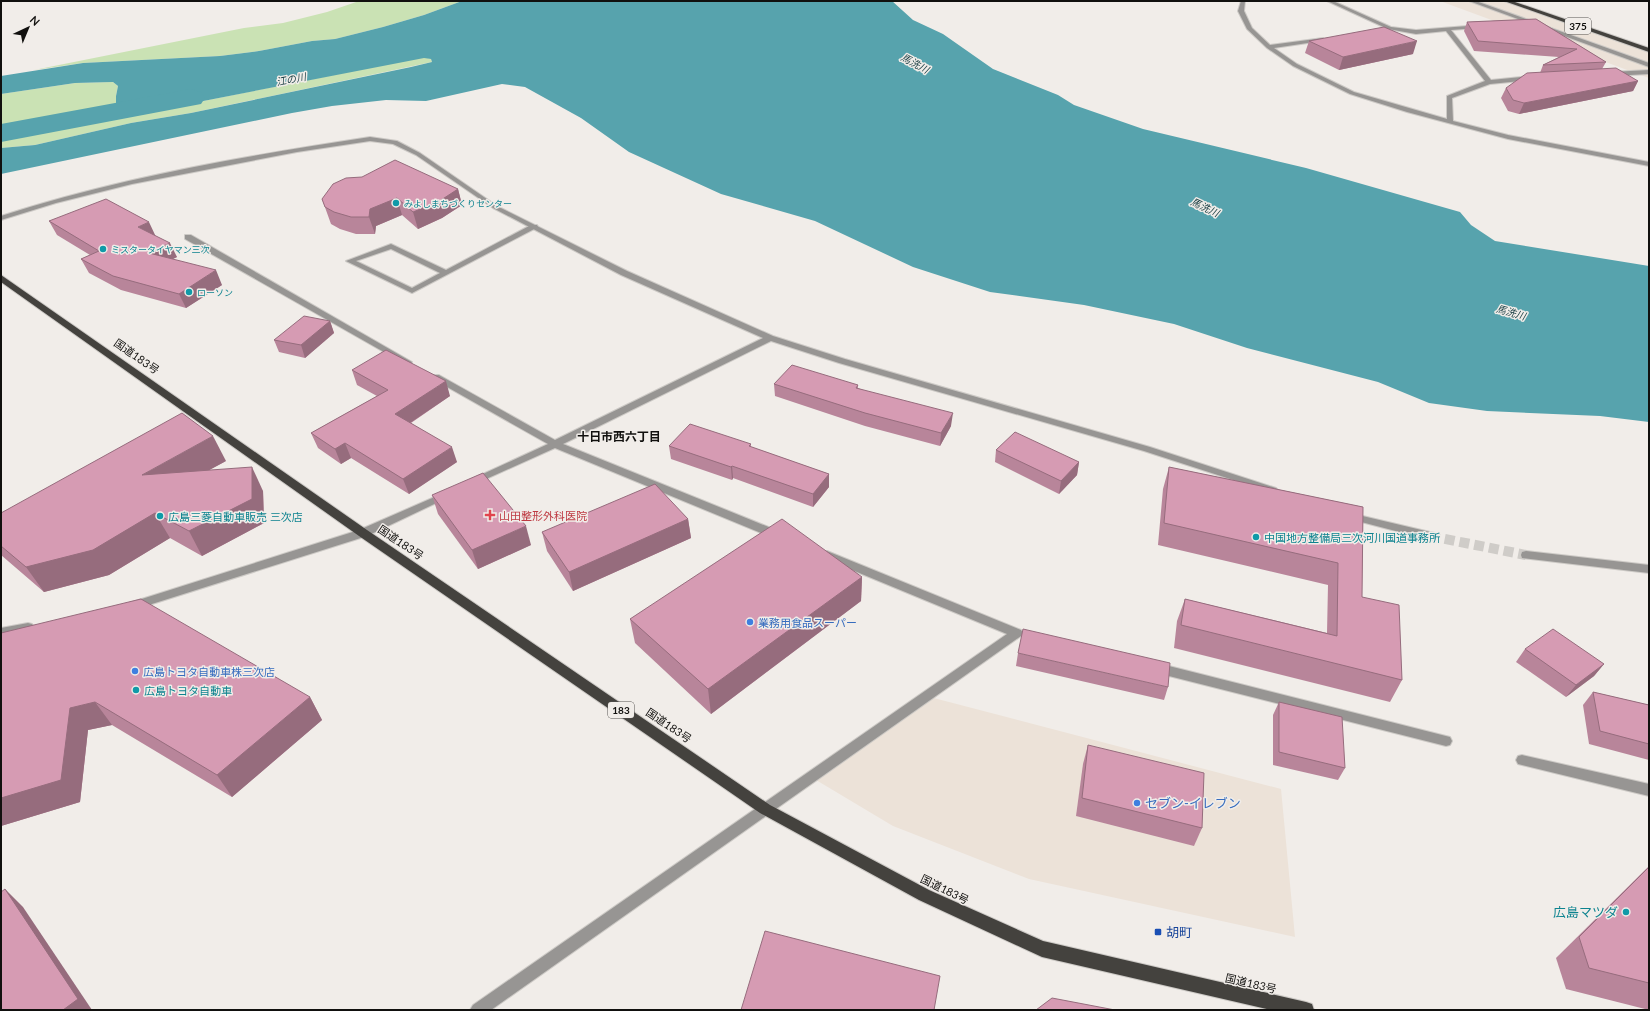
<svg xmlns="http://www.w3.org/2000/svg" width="1650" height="1011" font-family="Lato,'Noto Sans JP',sans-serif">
  <rect width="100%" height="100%" fill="#f1ede9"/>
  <g fill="#ece2d8">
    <path d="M 1440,1 L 1509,1 L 1649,50 L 1649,78 Z"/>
    <path d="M 926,696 L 1281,789 L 1295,937 L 1029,879 L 893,826 L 811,777 Z"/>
  </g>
  <g fill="#cae2b4">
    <path d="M 359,1 L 462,1 L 424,15 L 383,27 L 335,39 L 312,41 L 259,51 L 220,56 L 83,63 L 34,70 L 244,28 L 283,23 L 327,12 Z"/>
    <path d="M 424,57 L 431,59 L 432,62 L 191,113 L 131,123 L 35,145 L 1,148 L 1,94 L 75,83 L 113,82 L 118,86 L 116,96 L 193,103 Z"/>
  </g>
  <path fill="#57a3ad" d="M 462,1 L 892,1 L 913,20 L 943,34 L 993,69 L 1058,95 L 1074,105 L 1143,129 L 1306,168 L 1460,212 L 1471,225 L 1495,241 L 1649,266 L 1649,422 L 1600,416 L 1487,411 L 1429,403 L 1378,382 L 1247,348 L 1174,324 L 1084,305 L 990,292 L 913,267 L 815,221 L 721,194 L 629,152 L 581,118 L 525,87 L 502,84 L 426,101 L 386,100 L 332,106 L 292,113 L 1,174 L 1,148 L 35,145 L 131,123 L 191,113 L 411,67 L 432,62 L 431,59 L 424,58 L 193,103 L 133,112 L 116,107 L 116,96 L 118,86 L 113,82 L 75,83 L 1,94 L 1,76 L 83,63 L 220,56 L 259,51 L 312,41 L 335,39 L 383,27 L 424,15 Z"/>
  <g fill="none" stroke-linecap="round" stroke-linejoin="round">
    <path fill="#57a3ad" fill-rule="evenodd" d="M 191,89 L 201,92 L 205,98 L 201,104 L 1,142 L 1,124 Z"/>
    <path stroke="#cfccc8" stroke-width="10" stroke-dasharray="10 5" stroke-linecap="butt" d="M 1430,536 L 1526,555"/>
    <g stroke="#cdcac6" stroke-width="2">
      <g id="service">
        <path d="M 531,225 L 537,225 L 538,227 L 412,293 L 346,261 L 391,244 L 446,270 ZM 391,249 L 440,273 L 412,288 L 356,261 Z"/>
        <path d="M 1157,663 L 1446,736 L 1450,737 L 1452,741 L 1450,745 L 1446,746 L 1157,673 L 1153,671 L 1151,668 L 1153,665 Z"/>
        <path d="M 1522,755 L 1649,784 L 1649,796 L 1522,765 L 1518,764 L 1516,760 L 1518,756 Z"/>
      </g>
    </g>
    <g stroke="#cdcac6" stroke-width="2">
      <g id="minor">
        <path d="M 1241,1 L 1245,1 L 1244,11 L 1252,28 L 1270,45 L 1323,38 L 1323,40 L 1321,41 L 1274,48 L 1297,64 L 1354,92 L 1447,119 L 1447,96 L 1485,81 L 1446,31 L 1416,34 L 1388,29 L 1327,1 L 1333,1 L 1391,27 L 1416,30 L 1480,25 L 1480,27 L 1478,28 L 1451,30 L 1491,80 L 1531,76 L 1534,78 L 1531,80 L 1490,84 L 1452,98 L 1453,121 L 1508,135 L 1649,162 L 1649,166 L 1508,139 L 1407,112 L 1350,94 L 1293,66 L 1267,48 L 1247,29 L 1238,11 Z"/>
        <path d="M 1469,1 L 1476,1 L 1649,63 L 1649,67 Z"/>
        <path d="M 1649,70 L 1649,74 L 1611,76 L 1608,74 L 1611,72 Z"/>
        <path d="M 370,137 L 397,141 L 420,153 L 497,206 L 627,271 L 773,336 L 845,359 L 1150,447 L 1276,488 L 1278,490 L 1276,492 L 1270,492 L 1144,451 L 839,363 L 771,341 L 563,444 L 781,532 L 782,535 L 781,538 L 773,538 L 555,448 L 475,484 L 472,483 L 470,481 L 472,479 L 548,444 L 433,379 L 432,377 L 433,375 L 439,375 L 555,440 L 763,338 L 621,275 L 493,208 L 416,155 L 393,144 L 370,141 L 297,152 L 132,184 L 56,203 L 1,220 L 1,216 C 121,177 246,156 370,137 Z"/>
        <path d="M 185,235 L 191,235 L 412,362 L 411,364 L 405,364 L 185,239 Z"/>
        <path d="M 446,492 L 449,493 L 451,495 L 449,497 L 367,536 L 133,610 L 129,609 L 128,606 L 129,603 L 359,530 Z"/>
        <path d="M 1350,513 L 1430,532 L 1434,533 L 1435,536 L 1434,539 L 1430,540 L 1346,518 L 1345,516 L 1346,514 Z"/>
        <path d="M 827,551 L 1021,630 L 1023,633 L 1021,636 L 491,1010 L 470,1010 L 473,1005 L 1007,634 L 823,558 L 822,555 L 823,552 Z"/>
        <path d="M 1526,551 L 1649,565 L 1649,573 L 1522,558 L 1521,555 L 1522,552 Z"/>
        <path d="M 28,623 L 32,624 L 34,627 L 32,630 L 1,636 L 1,628 Z"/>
      </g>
    </g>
    <g stroke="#cdcac6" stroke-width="2">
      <g id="trunk">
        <path d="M 1504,1 L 1512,1 L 1649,48 L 1649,52 Z"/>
        <path d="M 1,275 L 367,530 L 770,805 L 929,890 L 1043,941 L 1306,1002 L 1312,1004 L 1314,1010 L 1271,1010 L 1042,957 L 919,900 L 760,813 L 359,536 L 1,282 Z"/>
      </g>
    </g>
    <use href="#service" fill="#979593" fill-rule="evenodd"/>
    <use href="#minor" fill="#979593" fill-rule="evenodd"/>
    <use href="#trunk" fill="#44423e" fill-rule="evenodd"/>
  </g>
  <g fill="#b8859a">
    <path d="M 1536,19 L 1606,62 L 1602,69 L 1638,81 L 1633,91 L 1519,114 L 1508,111 L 1501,98 L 1506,88 L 1540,73 L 1543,65 L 1559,57 L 1474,51 L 1464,31 L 1467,22 Z"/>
    <path d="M 1309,41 L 1413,54 L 1339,70 L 1305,53 Z"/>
    <path d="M 458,189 L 462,205 L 442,218 L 418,229 L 402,215 L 376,226 L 375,234 L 356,234 L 340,229 L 331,224 L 322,199 Z"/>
    <path d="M 49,221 L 155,236 L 177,257 L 173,259 L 222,285 L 186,308 L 121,290 L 89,273 L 81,259 L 90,255 L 57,235 Z"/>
    <path d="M 330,321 L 334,333 L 305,358 L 279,352 L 274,340 Z"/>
    <path d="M 352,370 L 450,396 L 411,423 L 457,462 L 409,494 L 351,458 L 341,464 L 318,448 L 311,433 L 377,396 L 357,385 Z"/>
    <path d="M 774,384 L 858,385 L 858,388 L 951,426 L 940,446 L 865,426 L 775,396 Z"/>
    <path d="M 751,444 L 751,447 L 829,474 L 829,487 L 813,507 L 733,478 L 732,480 L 671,459 L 669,446 Z"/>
    <path d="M 996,450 L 1079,462 L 1077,475 L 1059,494 L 995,462 Z"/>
    <path d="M 226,461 L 209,470 L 263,491 L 264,523 L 202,556 L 170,538 L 109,575 L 44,592 L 1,555 L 1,513 Z"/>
    <path d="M 1169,467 L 1363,507 L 1362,597 L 1402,680 L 1390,702 L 1174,648 L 1177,621 L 1185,599 L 1327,633 L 1328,585 L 1158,545 L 1163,489 Z"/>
    <path d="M 432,495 L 531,545 L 478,569 L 438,514 Z"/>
    <path d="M 688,519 L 691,538 L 573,591 L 547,551 L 542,532 Z"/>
    <path d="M 862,577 L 861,601 L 711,714 L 635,643 L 630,619 Z"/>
    <path d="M 1,633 L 310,697 L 322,720 L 232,797 L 112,725 L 88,730 L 80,802 L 1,826 Z"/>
    <path d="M 1525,649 L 1604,664 L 1594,676 L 1566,697 L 1516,662 Z"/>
    <path d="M 1018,653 L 1168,687 L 1164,700 L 1016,666 Z"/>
    <path d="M 1593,692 L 1649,705 L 1649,760 L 1589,744 L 1583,705 Z"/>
    <path d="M 1279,702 L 1345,768 L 1338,780 L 1273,765 L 1273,715 Z"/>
    <path d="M 1088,745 L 1202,828 L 1194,846 L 1076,816 L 1083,764 Z"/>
    <path d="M 1649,866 L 1649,1010 L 1566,989 L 1556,958 Z"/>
  </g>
  <g fill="#966c7d">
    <path d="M 1417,41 L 1413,54 L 1339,70 L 1343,57 Z"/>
    <path d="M 1638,81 L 1633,91 L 1519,114 L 1524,103 Z"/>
    <path d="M 458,189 L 462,205 L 442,218 L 418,229 L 413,212 Z"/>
    <path d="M 397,198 L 402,215 L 376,226 L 375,234 L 369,217 L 370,209 Z"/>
    <path d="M 149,222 L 156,237 L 138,227 Z"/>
    <path d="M 170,243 L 177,257 L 155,267 L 149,253 Z"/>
    <path d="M 216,270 L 222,285 L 186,308 L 179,294 Z"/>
    <path d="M 330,321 L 334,333 L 305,358 L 301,345 Z"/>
    <path d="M 446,381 L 450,396 L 401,429 L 395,414 Z"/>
    <path d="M 953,413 L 951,426 L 940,446 L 941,433 Z"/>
    <path d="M 213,436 L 226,461 L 156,499 L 142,475 Z"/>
    <path d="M 345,443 L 351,458 L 341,464 L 335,449 Z"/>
    <path d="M 452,447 L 457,462 L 409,494 L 403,479 Z"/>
    <path d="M 1079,462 L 1077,475 L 1059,494 L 1061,481 Z"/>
    <path d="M 732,466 L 733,478 L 732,480 L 731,467 Z"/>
    <path d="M 252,467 L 263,491 L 264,523 L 202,556 L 189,531 Z"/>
    <path d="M 829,474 L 829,487 L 813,507 L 813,494 Z"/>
    <path d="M 155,513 L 170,538 L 109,575 L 44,592 L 26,567 Z"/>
    <path d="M 688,519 L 691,538 L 573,591 L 569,572 Z"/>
    <path d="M 526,526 L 531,545 L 478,569 L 472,550 Z"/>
    <path d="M 862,577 L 861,601 L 711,714 L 708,689 Z"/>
    <path d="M 1604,664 L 1594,676 L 1566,697 L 1576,685 Z"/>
    <path d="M 310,697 L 322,720 L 232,797 L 217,775 Z"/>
    <path d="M 95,702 L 112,725 L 88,730 L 80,802 L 1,826 L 1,798 L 70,708 Z"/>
    <path d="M 5,889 L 23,907 L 92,1010 L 63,1010 Z"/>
  </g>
  <g fill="#d69bb3" stroke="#966c7d">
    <path d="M 1536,19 L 1606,62 L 1543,65 L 1577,49 L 1478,41 L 1467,22 Z"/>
    <path d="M 1384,27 L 1417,41 L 1343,57 L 1309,41 Z"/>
    <path d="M 1616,68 L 1638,81 L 1524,103 L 1513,100 L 1506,88 L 1527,73 Z"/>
    <path d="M 395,160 L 458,189 L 438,202 L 413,212 L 397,198 L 370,209 L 369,217 L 351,217 L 334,212 L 325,207 L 322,199 L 333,184 L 346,178 L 362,177 Z"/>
    <path d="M 106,199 L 149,222 L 138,227 L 170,243 L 149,253 L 216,270 L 179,294 L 113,276 L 81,259 L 99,251 L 49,221 Z"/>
    <path d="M 304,316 L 330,321 L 301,345 L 274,340 Z"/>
    <path d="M 386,350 L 446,381 L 395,414 L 452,447 L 403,479 L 345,443 L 335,449 L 311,433 L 388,390 L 352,370 Z"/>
    <path d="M 792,365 L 858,385 L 856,388 L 953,413 L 941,433 L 865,413 L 774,384 Z"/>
    <path d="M 182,413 L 213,436 L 142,475 L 252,467 L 252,499 L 189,531 L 155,513 L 93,550 L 26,567 L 1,546 L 1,513 Z"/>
    <path d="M 690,424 L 751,444 L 749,446 L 829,474 L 813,494 L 732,466 L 731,467 L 669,446 Z"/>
    <path d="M 1015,432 L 1079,462 L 1061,481 L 996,450 Z"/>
    <path d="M 1169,467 L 1363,507 L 1362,597 L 1399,605 L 1402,680 L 1181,625 L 1185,599 L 1337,636 L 1338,563 L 1164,523 Z"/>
    <path d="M 483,473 L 526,526 L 472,550 L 432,495 Z"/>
    <path d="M 655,484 L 688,519 L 569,572 L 542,532 Z"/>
    <path d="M 782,519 L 862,577 L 708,689 L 630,619 Z"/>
    <path d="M 141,599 L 310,697 L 217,775 L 95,702 L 70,708 L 61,780 L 1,798 L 1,633 Z"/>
    <path d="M 1023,629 L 1170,663 L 1168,687 L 1018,653 Z"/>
    <path d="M 1553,629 L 1604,664 L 1576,685 L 1525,649 Z"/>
    <path d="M 1593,692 L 1649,705 L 1649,744 L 1600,731 Z"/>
    <path d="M 1279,702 L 1342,717 L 1345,768 L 1279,752 Z"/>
    <path d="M 1088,745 L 1204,773 L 1202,828 L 1082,798 Z"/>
    <path d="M 1649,867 L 1649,983 L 1589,968 L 1579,937 Z"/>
    <path d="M 5,889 L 78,999 L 63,1010 L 1,1010 L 1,892 Z"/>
    <path d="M 765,931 L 940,976 L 934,1010 L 741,1010 Z"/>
    <path d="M 1052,998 L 1115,1010 L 1036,1010 Z"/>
  </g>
  <g fill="#0f9aa8" stroke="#f1ede9" stroke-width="1.5">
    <circle cx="396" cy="203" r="4"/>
    <circle cx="103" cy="249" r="4"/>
    <circle cx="189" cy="292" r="4"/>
    <circle cx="160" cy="516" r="4"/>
    <circle cx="1256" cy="537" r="4"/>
    <circle cx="136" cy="690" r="4"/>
    <circle cx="1626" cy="912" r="4"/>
  </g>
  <path fill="#e0444e" stroke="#f1ede9" stroke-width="1.5" d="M488 509h4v4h4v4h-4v4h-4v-4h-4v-4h4z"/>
  <g fill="#3f7fe0" stroke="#f1ede9" stroke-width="1.5">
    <circle cx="750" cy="622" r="4"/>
    <circle cx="135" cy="671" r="4"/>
    <circle cx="1137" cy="803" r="4"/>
  </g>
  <rect fill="#1a4fb4" stroke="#f1ede9" stroke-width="1.5" x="1154" y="928" width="8" height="8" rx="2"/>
  <g text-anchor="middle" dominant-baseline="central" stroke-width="3" stroke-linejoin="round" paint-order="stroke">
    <g font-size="9" fill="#0d838f" stroke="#f1ede9" text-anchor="start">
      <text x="404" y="203">みよしまちづくりセンター</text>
      <text x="111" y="249">ミスタータイヤマン三次</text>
      <text x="197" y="292">ローソン</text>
    </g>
    <g fill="#f1ede9" stroke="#545250" stroke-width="1">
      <rect x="1565" y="18" width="26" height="16" rx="3"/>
      <rect x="608" y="702" width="26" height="16" rx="3"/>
    </g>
    <g font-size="10" font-weight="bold" fill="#11100e">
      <text x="1578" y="26">375</text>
      <text x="621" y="710">183</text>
    </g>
    <g font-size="10" font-style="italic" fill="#1e4247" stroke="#f1ede9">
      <text transform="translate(915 63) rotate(28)">馬洗川</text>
      <text transform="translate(291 79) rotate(-11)">江の川</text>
      <text transform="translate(1205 207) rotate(25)">馬洗川</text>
      <text transform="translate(1511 312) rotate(16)">馬洗川</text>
    </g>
    <g font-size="11" fill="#11100e" stroke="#f1ede9">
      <text transform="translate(137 356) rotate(35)">国道183号</text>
      <text transform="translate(401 542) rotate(34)">国道183号</text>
      <text transform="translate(669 725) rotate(34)">国道183号</text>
      <text transform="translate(945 889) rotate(26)">国道183号</text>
      <text transform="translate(1251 983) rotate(13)">国道183号</text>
    </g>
    <g font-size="11" fill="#be3a42" stroke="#f1ede9" text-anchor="start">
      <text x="499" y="515">山田整形外科医院</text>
    </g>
    <g font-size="11" fill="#0d838f" stroke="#f1ede9" text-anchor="start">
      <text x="168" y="516">広島三菱自動車販売 三次店</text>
      <text x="1264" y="537">中国地方整備局三次河川国道事務所</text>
      <text x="144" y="690">広島トヨタ自動車</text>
    </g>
    <g font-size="11" fill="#366cbe" stroke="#f1ede9" text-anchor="start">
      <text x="758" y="622">業務用食品スーパー</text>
      <text x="143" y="671">広島トヨタ自動車株三次店</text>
    </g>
    <g font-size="12" font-weight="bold" fill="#11100e" stroke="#f1ede9">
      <text x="619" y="436">十日市西六丁目</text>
    </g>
    <g font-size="13" fill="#366cbe" stroke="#f1ede9" text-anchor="start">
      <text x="1145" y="803">セブン-イレブン</text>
    </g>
    <g font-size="13" fill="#0d838f" stroke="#f1ede9" text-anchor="end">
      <text x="1618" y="912">広島マツダ</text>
    </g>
    <g font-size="13" fill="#164399" stroke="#f1ede9" text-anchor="start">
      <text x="1166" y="932">胡町</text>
    </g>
  </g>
  <rect width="1650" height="1011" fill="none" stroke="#11100e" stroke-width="4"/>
  <g transform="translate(28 28) rotate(44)" stroke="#f1ede9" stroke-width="3" paint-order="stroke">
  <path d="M0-3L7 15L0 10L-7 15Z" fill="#11100e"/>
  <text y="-6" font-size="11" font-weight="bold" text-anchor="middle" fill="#11100e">N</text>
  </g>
</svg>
